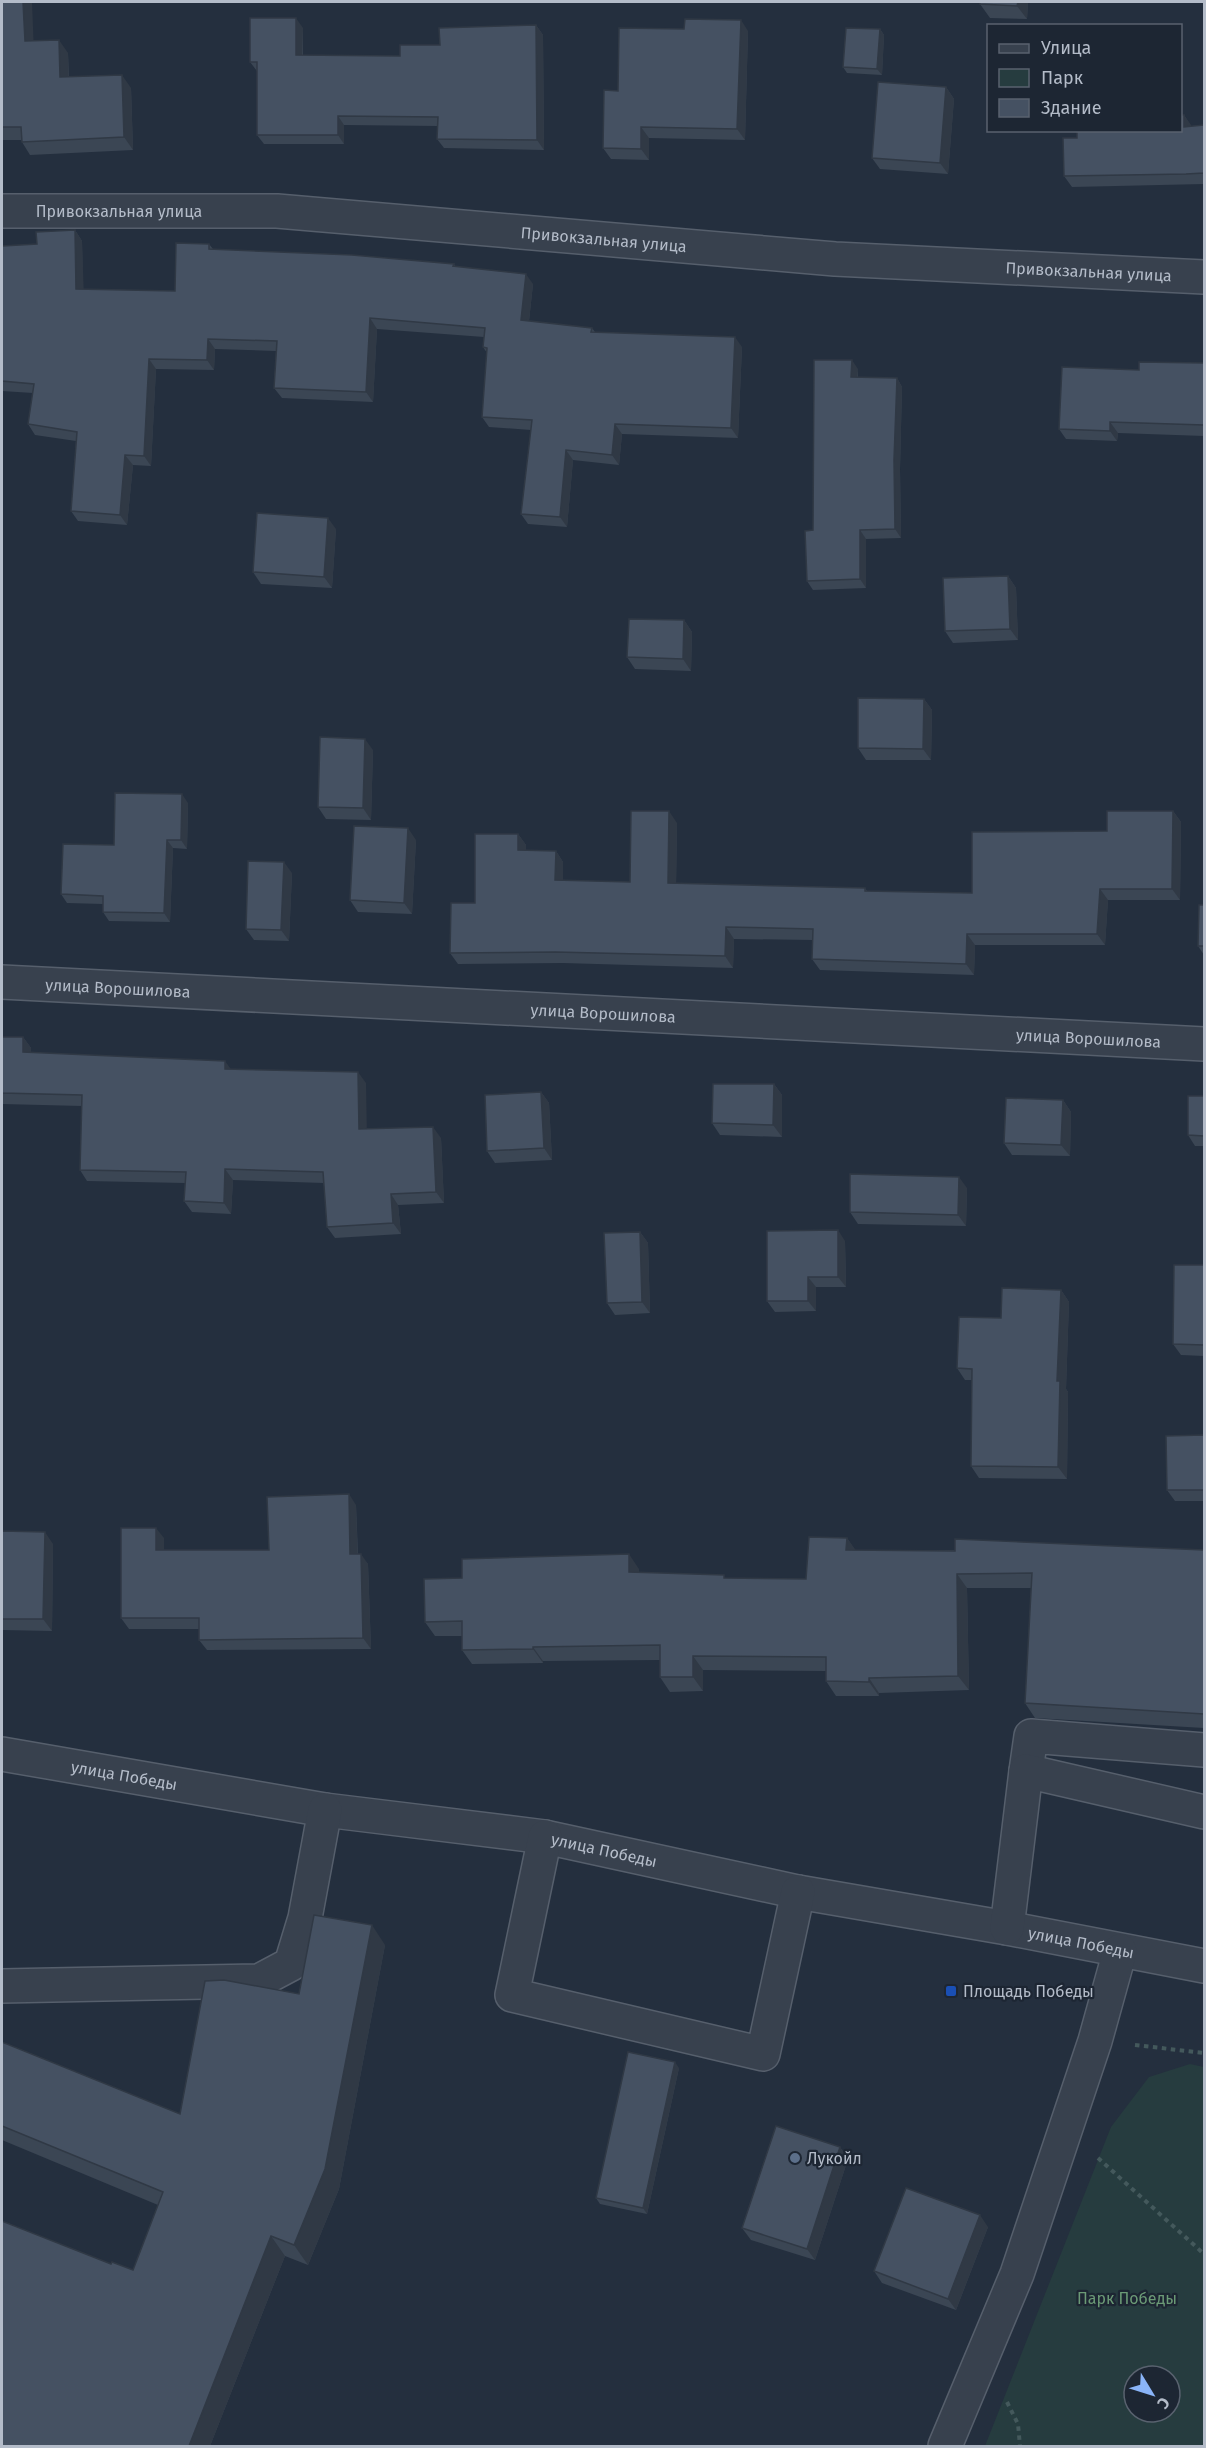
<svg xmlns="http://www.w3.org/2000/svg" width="1206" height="2448" font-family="'Fira Sans',sans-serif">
  <rect width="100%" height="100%" fill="#242f3e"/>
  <path fill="#263c3f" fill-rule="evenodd" d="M 1190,2064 L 1204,2067 L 1204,2446 L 985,2446 L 1111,2127 L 1149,2077 ZM 1134,2376 L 1170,2376 L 1170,2412 L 1134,2412 Z"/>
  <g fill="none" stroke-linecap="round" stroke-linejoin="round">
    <g stroke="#565f6c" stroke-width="36">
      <g id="minor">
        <path id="s1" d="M 2,211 L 277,211 L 835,259 L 1204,277"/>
        <path id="s2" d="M 2,982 L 1204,1044"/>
        <path id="s3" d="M 2,1754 L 325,1810 L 545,1837 L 798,1892 L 1007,1928 L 1204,1966"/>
        <path d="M 1026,1771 L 1031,1736 L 1204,1750"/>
        <path d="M 545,1837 L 512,1995 L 763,2054 L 798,1892"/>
        <path d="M 1007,1928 L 1026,1771 L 1204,1812"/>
        <path d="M 2,1986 L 259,1981 L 291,1964 L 305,1918 L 325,1810"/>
        <path d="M 945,2446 L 1017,2274 L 1095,2041 L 1120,1951"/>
      </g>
    </g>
    <g stroke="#44595c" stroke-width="4" stroke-dasharray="4.5 4.5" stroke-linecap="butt">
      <path d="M 1135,2045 L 1204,2053"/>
      <path d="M 1098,2158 L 1204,2254"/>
      <path d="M 1007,2402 L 1018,2424 L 1020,2446"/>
    </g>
    <use href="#minor" stroke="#38414e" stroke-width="33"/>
  </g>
  <g fill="#3b4654">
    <path d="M 2,2 L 33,40 L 68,53 L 69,77 L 131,88 L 133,150 L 30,155 L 22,142 L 22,140 L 2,140 Z"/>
    <path d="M 1028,2 L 1027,19 L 990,18 L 980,4 Z"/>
    <path d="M 536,25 L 543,35 L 544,150 L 444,148 L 437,139 L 438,126 L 344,125 L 344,144 L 264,144 L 257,135 L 257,71 L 250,62 L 303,28 L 303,55 L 400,56 L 440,45 Z"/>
    <path d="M 880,29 L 884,35 L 882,75 L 847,73 L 843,67 Z"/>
    <path d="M 748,31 L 745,140 L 649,138 L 649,160 L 611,159 L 603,148 L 618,91 Z"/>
    <path d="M 946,87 L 954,99 L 948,174 L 880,169 L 872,158 Z"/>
    <path d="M 1184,115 L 1191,126 L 1204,125 L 1204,184 L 1072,187 L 1064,176 L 1077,138 Z"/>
    <path d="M 75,230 L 82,241 L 83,289 L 175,291 L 209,244 L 213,249 L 454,264 L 455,266 L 533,284 L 529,321 L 592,328 L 595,332 L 742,347 L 738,438 L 622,434 L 619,465 L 573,460 L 567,527 L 528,524 L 521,514 L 531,430 L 489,427 L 482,417 L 487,353 L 483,347 L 484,337 L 377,329 L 373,402 L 282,398 L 274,388 L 276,351 L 215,349 L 214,370 L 156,369 L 151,466 L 133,465 L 127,525 L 78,521 L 71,511 L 76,441 L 35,435 L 28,424 L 33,393 L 2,391 L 2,246 L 37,244 Z"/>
    <path d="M 1204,363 L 1204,436 L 1118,433 L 1117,441 L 1066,439 L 1059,429 L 1139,370 Z"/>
    <path d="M 858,369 L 858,377 L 897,378 L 902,387 L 900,469 L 901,538 L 866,539 L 866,588 L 813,590 L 807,581 L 813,530 Z"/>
    <path d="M 336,529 L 332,588 L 261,584 L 253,572 Z"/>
    <path d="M 1008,576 L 1016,588 L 1018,640 L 953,643 L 945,631 Z"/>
    <path d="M 684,620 L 692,632 L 691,671 L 635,669 L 627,657 Z"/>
    <path d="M 924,699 L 932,710 L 931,760 L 866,760 L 858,748 Z"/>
    <path d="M 373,750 L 371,820 L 326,819 L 318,807 Z"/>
    <path d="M 188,803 L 187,849 L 173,848 L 170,922 L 109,921 L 103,912 L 103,904 L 67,903 L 61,894 L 114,845 Z"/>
    <path d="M 1173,811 L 1181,822 L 1180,900 L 1108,900 L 1105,945 L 975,945 L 974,975 L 820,970 L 812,959 L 813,940 L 734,939 L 733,968 L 563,963 L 458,964 L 450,953 L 475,903 L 518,834 L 526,845 L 526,850 L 556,851 L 563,862 L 563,880 L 630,882 L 677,823 L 676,883 L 865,888 L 867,891 L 972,893 L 1107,831 Z"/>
    <path d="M 416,840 L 412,914 L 358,912 L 350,900 Z"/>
    <path d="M 292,873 L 289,941 L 254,940 L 246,929 Z"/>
    <path d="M 1204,905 L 1204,955 L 1198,946 Z"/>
    <path d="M 2,1037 L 23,1037 L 31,1048 L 31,1052 L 231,1069 L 366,1083 L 366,1129 L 441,1138 L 444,1203 L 398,1205 L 401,1234 L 335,1238 L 327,1227 L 324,1183 L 233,1180 L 231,1214 L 192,1212 L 184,1201 L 185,1183 L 87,1181 L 80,1170 L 82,1106 L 2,1104 Z"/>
    <path d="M 774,1084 L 782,1095 L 782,1137 L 720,1135 L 712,1123 Z"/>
    <path d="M 541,1092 L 549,1103 L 552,1160 L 495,1163 L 487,1151 Z"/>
    <path d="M 1204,1096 L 1204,1146 L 1195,1146 L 1188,1135 Z"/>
    <path d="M 1063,1100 L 1071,1112 L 1070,1156 L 1012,1155 L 1004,1143 Z"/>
    <path d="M 967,1188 L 966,1226 L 858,1224 L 850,1212 Z"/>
    <path d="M 640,1232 L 648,1243 L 650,1313 L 615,1315 L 607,1303 Z"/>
    <path d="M 845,1241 L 846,1287 L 816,1287 L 816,1311 L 775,1312 L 767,1301 Z"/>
    <path d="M 1204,1265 L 1204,1356 L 1181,1355 L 1173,1344 Z"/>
    <path d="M 1061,1290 L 1069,1302 L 1066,1389 L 1068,1392 L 1067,1479 L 979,1478 L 971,1466 L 972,1380 L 965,1380 L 957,1368 L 1001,1318 Z"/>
    <path d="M 1204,1435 L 1204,1501 L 1175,1501 L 1167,1490 Z"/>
    <path d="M 356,1505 L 358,1554 L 368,1564 L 371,1649 L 207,1650 L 199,1640 L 199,1629 L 129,1629 L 121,1618 L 164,1538 L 164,1550 L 269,1550 Z"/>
    <path d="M 2,1531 L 53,1544 L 52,1631 L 2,1630 Z"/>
    <path d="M 847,1538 L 855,1550 L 1204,1550 L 1204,1728 L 1035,1718 L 1025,1703 L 1031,1588 L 967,1588 L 969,1690 L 879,1693 L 879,1696 L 836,1696 L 826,1681 L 826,1671 L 703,1670 L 703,1691 L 670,1692 L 660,1677 L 660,1660 L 543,1661 L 543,1663 L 472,1664 L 462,1650 L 462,1636 L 435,1636 L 425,1622 L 462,1578 L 639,1569 L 639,1572 L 727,1578 L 806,1579 Z"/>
    <path d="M 385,1945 L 339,2189 L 308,2265 L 285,2256 L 210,2446 L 2,2446 L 111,2264 L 133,2270 L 158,2205 L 2,2140 L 2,2042 L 180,2114 L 299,1994 Z"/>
    <path d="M 679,2068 L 647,2214 L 600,2204 L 596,2198 Z"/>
    <path d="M 840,2147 L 848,2159 L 815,2260 L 751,2240 L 742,2228 Z"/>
    <path d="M 988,2227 L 956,2310 L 882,2283 L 874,2271 Z"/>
  </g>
  <g fill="#303945">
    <path d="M 23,2 L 32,2 L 34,53 L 25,41 Z"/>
    <path d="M 1018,2 L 1028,2 L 1027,19 L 1017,6 Z"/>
    <path d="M 296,18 L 303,28 L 302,64 L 296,55 Z"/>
    <path d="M 741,20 L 748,31 L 745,140 L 737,129 Z"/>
    <path d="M 536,25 L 543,35 L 544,150 L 537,140 Z"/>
    <path d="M 880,29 L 884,35 L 882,75 L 877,69 Z"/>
    <path d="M 59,40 L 68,53 L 69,90 L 60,77 Z"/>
    <path d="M 122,75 L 131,88 L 133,150 L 124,137 Z"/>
    <path d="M 946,87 L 954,99 L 948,174 L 940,163 Z"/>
    <path d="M 1184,115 L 1191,125 L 1192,137 L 1184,127 Z"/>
    <path d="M 338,116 L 344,125 L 344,144 L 338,135 Z"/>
    <path d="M 641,127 L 649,138 L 649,160 L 641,149 Z"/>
    <path d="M 75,230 L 82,241 L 84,299 L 76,289 Z"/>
    <path d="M 526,274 L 533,284 L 528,330 L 521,320 Z"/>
    <path d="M 370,318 L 377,329 L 373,402 L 366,392 Z"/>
    <path d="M 735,337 L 742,347 L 738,438 L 731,428 Z"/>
    <path d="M 208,339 L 215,349 L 214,370 L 207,360 Z"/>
    <path d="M 149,359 L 156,369 L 151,466 L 144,456 Z"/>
    <path d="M 852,360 L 858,369 L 857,386 L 851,377 Z"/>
    <path d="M 897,378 L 902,387 L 900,469 L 901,538 L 895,529 L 894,460 Z"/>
    <path d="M 1110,422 L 1118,433 L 1117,441 L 1110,431 Z"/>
    <path d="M 615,424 L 622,434 L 619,465 L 612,455 Z"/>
    <path d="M 566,450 L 573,460 L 567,527 L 560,517 Z"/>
    <path d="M 125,455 L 133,465 L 127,525 L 120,515 Z"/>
    <path d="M 328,518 L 336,529 L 332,588 L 324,577 Z"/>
    <path d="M 860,530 L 866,539 L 866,588 L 860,579 Z"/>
    <path d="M 1008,576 L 1016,588 L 1018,640 L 1010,629 Z"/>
    <path d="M 684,620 L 692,632 L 691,671 L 683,659 Z"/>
    <path d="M 924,699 L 932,710 L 931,760 L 923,749 Z"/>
    <path d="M 365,739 L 373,750 L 371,820 L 363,808 Z"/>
    <path d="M 182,794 L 188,803 L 187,849 L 181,840 Z"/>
    <path d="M 669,811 L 677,823 L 676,894 L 668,883 Z"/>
    <path d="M 1173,811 L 1181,822 L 1180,900 L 1172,889 Z"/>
    <path d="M 408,828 L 416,840 L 412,914 L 404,903 Z"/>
    <path d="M 518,834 L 526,845 L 526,862 L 518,850 Z"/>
    <path d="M 167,840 L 173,848 L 170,922 L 164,913 Z"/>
    <path d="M 556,851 L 563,862 L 563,892 L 555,880 Z"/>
    <path d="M 284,862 L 292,873 L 289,941 L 281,930 Z"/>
    <path d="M 1100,889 L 1108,900 L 1105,945 L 1097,934 Z"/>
    <path d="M 726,927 L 734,939 L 733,968 L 725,956 Z"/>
    <path d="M 967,934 L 975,945 L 974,975 L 966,964 Z"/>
    <path d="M 23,1037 L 31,1048 L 31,1063 L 23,1052 Z"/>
    <path d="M 225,1061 L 233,1072 L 225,1069 Z"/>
    <path d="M 358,1072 L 366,1083 L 367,1140 L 359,1129 Z"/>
    <path d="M 774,1084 L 782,1095 L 782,1137 L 773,1125 Z"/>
    <path d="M 541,1092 L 549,1103 L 552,1160 L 544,1148 Z"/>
    <path d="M 1063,1100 L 1071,1112 L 1070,1156 L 1061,1145 Z"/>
    <path d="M 433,1127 L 441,1138 L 444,1203 L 436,1192 Z"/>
    <path d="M 225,1169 L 233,1180 L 231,1214 L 224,1203 Z"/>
    <path d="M 959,1177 L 967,1188 L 966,1226 L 958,1215 Z"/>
    <path d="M 391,1194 L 398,1205 L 401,1234 L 393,1223 Z"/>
    <path d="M 838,1230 L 845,1241 L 846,1287 L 838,1277 Z"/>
    <path d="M 640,1232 L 648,1243 L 650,1313 L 642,1302 Z"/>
    <path d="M 808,1277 L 816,1287 L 816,1311 L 808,1301 Z"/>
    <path d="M 1061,1290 L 1069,1302 L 1066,1389 L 1068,1392 L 1067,1479 L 1058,1467 L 1057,1381 Z"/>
    <path d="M 349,1494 L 356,1505 L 358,1565 L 350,1554 Z"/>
    <path d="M 156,1528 L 164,1538 L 164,1560 L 156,1550 Z"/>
    <path d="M 45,1532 L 53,1544 L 52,1631 L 43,1619 Z"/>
    <path d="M 847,1538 L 857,1552 L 846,1550 Z"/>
    <path d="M 361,1554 L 368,1564 L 371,1649 L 363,1638 Z"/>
    <path d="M 629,1554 L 639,1569 L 639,1586 L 629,1572 Z"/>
    <path d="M 957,1574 L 967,1588 L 969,1690 L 958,1676 Z"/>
    <path d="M 533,1647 L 543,1661 L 543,1663 L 533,1649 Z"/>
    <path d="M 693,1656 L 703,1670 L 703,1691 L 693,1677 Z"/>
    <path d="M 869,1678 L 879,1693 L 879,1696 L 869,1682 Z"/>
    <path d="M 372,1925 L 385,1945 L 339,2189 L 308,2265 L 294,2245 Z"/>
    <path d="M 675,2062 L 679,2068 L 647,2214 L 643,2208 Z"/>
    <path d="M 840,2147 L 848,2159 L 815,2260 L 807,2249 Z"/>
    <path d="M 980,2215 L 988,2227 L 956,2310 L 948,2299 Z"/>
    <path d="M 271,2236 L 285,2256 L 210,2446 L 189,2446 Z"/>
  </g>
  <g fill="#455162" stroke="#303945" stroke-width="1.5">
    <path d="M 2,2 L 23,2 L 25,41 L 59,40 L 60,77 L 122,75 L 124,137 L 22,142 L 21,127 L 2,127 Z"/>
    <path d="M 980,2 L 1018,2 L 1017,6 L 980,4 Z"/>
    <path d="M 250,18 L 296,18 L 296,55 L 400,56 L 400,45 L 440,45 L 439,28 L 536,25 L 537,140 L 437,139 L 438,117 L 338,116 L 338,135 L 257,135 L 257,62 L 250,62 Z"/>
    <path d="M 685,19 L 741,20 L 737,129 L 641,127 L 641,149 L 603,148 L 604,90 L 618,91 L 619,28 L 684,29 Z"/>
    <path d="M 846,28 L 880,29 L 877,69 L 843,67 Z"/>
    <path d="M 878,82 L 946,87 L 940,163 L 872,158 Z"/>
    <path d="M 1180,115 L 1184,115 L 1184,127 L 1204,125 L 1204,173 L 1186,174 L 1064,176 L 1063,138 L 1077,138 L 1077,130 L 1180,130 Z"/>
    <path d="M 75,230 L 76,289 L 175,291 L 176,243 L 209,244 L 209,249 L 352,255 L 454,264 L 453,266 L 526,274 L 521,320 L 592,328 L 591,332 L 735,337 L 731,428 L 615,424 L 612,455 L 566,450 L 560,517 L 521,514 L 532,420 L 482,417 L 487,348 L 483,347 L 485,328 L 370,318 L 366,392 L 274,388 L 277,341 L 208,339 L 207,360 L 149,359 L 144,456 L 125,455 L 120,515 L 71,511 L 77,432 L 28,424 L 34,384 L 2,381 L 2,246 L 37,244 L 36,232 Z"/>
    <path d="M 814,360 L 852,360 L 851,377 L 897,378 L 894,460 L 895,529 L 860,530 L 860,579 L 807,581 L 805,531 L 813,530 Z"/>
    <path d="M 1139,362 L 1204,363 L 1204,425 L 1110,422 L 1110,431 L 1059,429 L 1062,367 L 1139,370 Z"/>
    <path d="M 257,513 L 328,518 L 324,577 L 253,572 Z"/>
    <path d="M 1008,576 L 1010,629 L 945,631 L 943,578 Z"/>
    <path d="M 629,619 L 684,620 L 683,659 L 627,657 Z"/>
    <path d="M 858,698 L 924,699 L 923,749 L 858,748 Z"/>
    <path d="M 320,737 L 365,739 L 363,808 L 318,807 Z"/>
    <path d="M 115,793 L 182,794 L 181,840 L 167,840 L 164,913 L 103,912 L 103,896 L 61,894 L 63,844 L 114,845 Z"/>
    <path d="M 631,811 L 669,811 L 668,883 L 865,888 L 865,891 L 972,893 L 972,832 L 1107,831 L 1107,811 L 1173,811 L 1172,889 L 1100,889 L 1097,934 L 967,934 L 966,964 L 812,959 L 813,929 L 726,927 L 725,956 L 555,952 L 450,953 L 451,903 L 475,903 L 475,834 L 518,834 L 518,850 L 556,851 L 555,880 L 630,882 Z"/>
    <path d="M 354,826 L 408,828 L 404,903 L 350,900 Z"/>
    <path d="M 248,861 L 284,862 L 281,930 L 246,929 Z"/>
    <path d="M 1199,905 L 1204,905 L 1204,946 L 1198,946 Z"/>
    <path d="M 2,1037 L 23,1037 L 23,1052 L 225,1061 L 225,1069 L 358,1072 L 359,1129 L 433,1127 L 436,1192 L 391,1194 L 393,1223 L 327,1227 L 323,1172 L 225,1169 L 224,1203 L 184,1201 L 186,1172 L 80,1170 L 82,1095 L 2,1093 Z"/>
    <path d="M 713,1084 L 774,1084 L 773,1125 L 712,1123 Z"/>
    <path d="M 541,1092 L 544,1148 L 487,1151 L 485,1095 Z"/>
    <path d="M 1188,1096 L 1204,1096 L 1204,1136 L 1188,1135 Z"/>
    <path d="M 1006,1098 L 1063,1100 L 1061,1145 L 1004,1143 Z"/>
    <path d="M 850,1174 L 959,1177 L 958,1215 L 850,1212 Z"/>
    <path d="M 838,1230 L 838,1277 L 808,1277 L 808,1301 L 767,1301 L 767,1231 Z"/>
    <path d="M 640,1232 L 642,1302 L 607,1303 L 604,1233 Z"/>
    <path d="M 1174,1265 L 1204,1265 L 1204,1345 L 1173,1344 Z"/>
    <path d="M 1002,1288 L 1061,1290 L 1057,1381 L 1060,1381 L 1058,1467 L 971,1466 L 972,1369 L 957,1368 L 959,1317 L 1001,1318 Z"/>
    <path d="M 1204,1435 L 1204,1490 L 1167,1490 L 1166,1436 Z"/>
    <path d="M 349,1494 L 350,1554 L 361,1554 L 363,1638 L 199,1640 L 199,1618 L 121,1618 L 121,1528 L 156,1528 L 156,1550 L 269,1550 L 267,1497 Z"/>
    <path d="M 2,1531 L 45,1532 L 43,1619 L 2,1619 Z"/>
    <path d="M 809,1537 L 847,1538 L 846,1550 L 955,1551 L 955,1539 L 1204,1550 L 1204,1714 L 1025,1703 L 1032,1573 L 957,1574 L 958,1676 L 869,1678 L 869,1682 L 826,1681 L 826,1657 L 693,1656 L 693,1677 L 660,1677 L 660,1645 L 533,1647 L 533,1649 L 462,1650 L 462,1621 L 425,1622 L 424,1579 L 462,1578 L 462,1559 L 629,1554 L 629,1572 L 724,1575 L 724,1578 L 806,1579 Z"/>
    <path d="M 314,1915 L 372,1925 L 325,2169 L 294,2245 L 271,2236 L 189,2446 L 2,2446 L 2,2221 L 111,2264 L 112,2262 L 133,2270 L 163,2192 L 2,2126 L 2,2042 L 180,2114 L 205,1981 L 224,1980 L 299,1994 Z"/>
    <path d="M 628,2052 L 675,2062 L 643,2208 L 596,2198 Z"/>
    <path d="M 776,2126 L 840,2147 L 807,2249 L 742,2228 Z"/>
    <path d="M 906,2188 L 980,2215 L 948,2299 L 874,2271 Z"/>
  </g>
  <rect fill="#1a4fb4" stroke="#1d2633" stroke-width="2" x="945" y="1985" width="12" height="12" rx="3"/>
  <circle fill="#5c6f8a" stroke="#1d2633" stroke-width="2" cx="795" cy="2158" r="6"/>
  <g text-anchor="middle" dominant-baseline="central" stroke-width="4.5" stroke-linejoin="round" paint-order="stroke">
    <g font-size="16" fill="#b4bcc9" stroke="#1d2633">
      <text stroke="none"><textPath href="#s1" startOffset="117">Привокзальная улица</textPath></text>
      <text stroke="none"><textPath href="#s1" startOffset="603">Привокзальная улица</textPath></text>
      <text stroke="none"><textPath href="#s1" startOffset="1089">Привокзальная улица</textPath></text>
      <text stroke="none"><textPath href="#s2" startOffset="116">улица Ворошилова</textPath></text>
      <text stroke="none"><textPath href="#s2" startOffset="602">улица Ворошилова</textPath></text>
      <text stroke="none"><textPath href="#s2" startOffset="1088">улица Ворошилова</textPath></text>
      <text stroke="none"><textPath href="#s3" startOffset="124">улица Победы</textPath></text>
      <text stroke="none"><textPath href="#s3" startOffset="610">улица Победы</textPath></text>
      <text stroke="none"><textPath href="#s3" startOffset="1096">улица Победы</textPath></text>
    </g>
    <g font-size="16" fill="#b4bcc9" stroke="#1d2633" text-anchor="start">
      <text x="963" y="1991">Площадь Победы</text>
      <text x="807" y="2158">Лукойл</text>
    </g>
    <g font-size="16" fill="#6b9a76" stroke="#1d2633">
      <text x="1127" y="2298">Парк Победы</text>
    </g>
  </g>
  <rect width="1206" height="2448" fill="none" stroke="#b4bcc9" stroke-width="6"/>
  <rect x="987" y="24" width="195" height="108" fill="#1d2633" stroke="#59626f" stroke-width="1.5"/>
  <rect x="999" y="44" width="30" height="9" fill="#38414e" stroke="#59626f" stroke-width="1.5"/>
  <text x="1041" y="54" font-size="18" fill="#b4bcc9">Улица</text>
  <rect x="999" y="69" width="30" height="18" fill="#263c3f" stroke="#59626f" stroke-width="1.5"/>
  <text x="1041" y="84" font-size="18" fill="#b4bcc9">Парк</text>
  <rect x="999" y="99" width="30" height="18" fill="#455162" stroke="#59626f" stroke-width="1.5"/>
  <text x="1041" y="114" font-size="18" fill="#b4bcc9">Здание</text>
  <g transform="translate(1152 2394) rotate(128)"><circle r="28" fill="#1d2633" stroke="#59626f" stroke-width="1.5"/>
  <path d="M0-4.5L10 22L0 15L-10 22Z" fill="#8ab4f8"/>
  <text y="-9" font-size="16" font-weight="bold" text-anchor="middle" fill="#b4bcc9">С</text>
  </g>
</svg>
